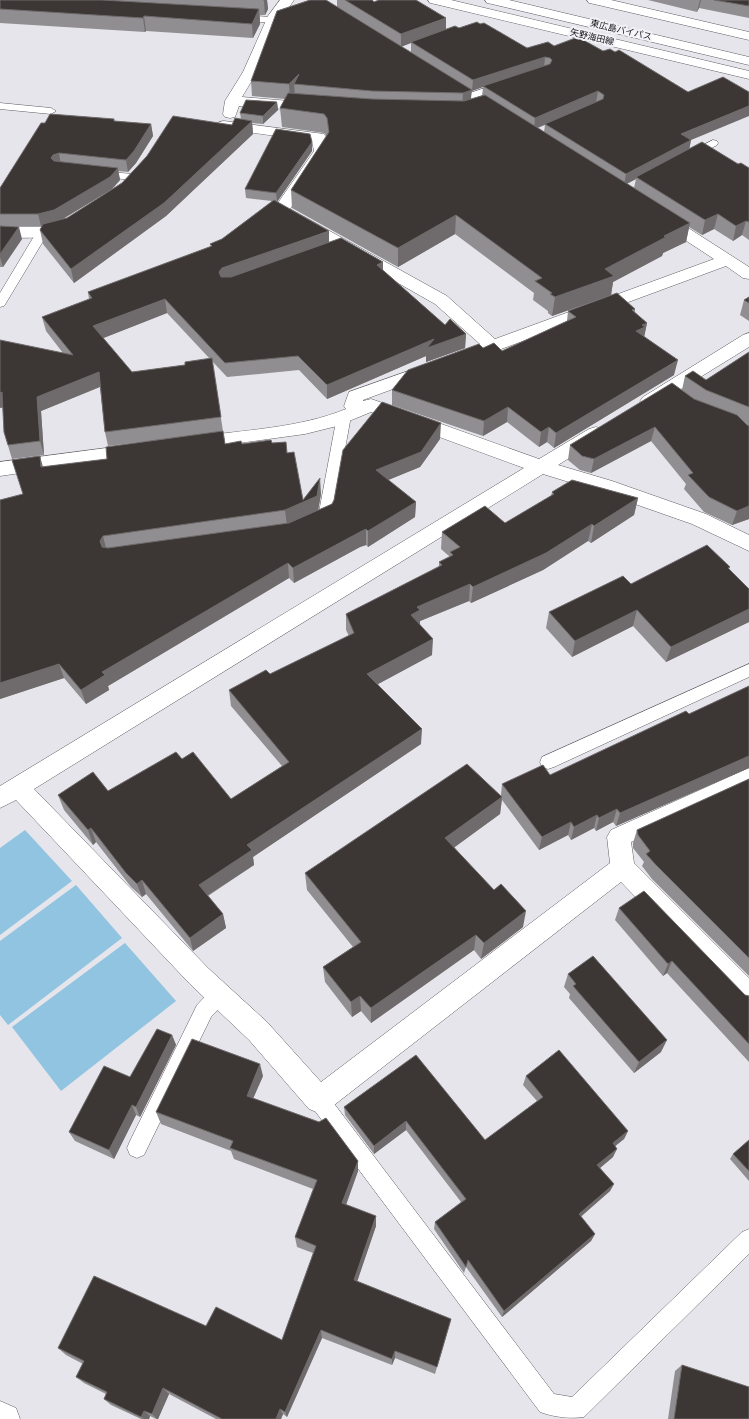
<svg xmlns="http://www.w3.org/2000/svg" width="749" height="1419" font-family="'Archivo Narrow','Noto Sans JP',sans-serif">
  <rect width="100%" height="100%" fill="#e5e5eb"/>
  <g fill="#90c4e0">
    <path d="M 25,830 L 72,881 L 0,935 L 0,848 Z"/>
    <path d="M 76,885 L 122,938 L 8,1025 L 0,1015 L 0,941 Z"/>
    <path d="M 125,943 L 176,1001 L 61,1091 L 12,1027 Z"/>
  </g>
  <g fill="none" stroke-linecap="round" stroke-linejoin="round">
    <g stroke="#5e5d63" stroke-width="1">
      <g id="service">
        <path d="M 239,15 L 273,17 L 278,20 L 273,23 L 236,20 L 234,18 L 236,16 Z"/>
        <path d="M 503,82 L 507,83 L 508,85 L 507,87 L 468,100 L 463,97 L 464,95 Z"/>
        <path d="M 0,103 L 51,108 L 56,111 L 51,114 L 0,109 Z"/>
        <path d="M 713,140 L 717,141 L 718,143 L 717,145 L 694,158 L 686,158 L 685,156 L 686,154 Z"/>
        <path d="M 98,171 L 133,174 L 139,177 L 133,180 L 94,176 L 92,174 L 94,172 Z"/>
        <path d="M 42,230 L 46,231 L 48,233 L 6,303 L 4,306 L 0,307 L 0,293 L 36,233 L 38,231 Z"/>
        <path d="M 344,412 L 349,413 L 351,416 L 333,515 C 329,522 318,526 310,524 L 308,520 L 310,516 L 319,512 L 337,416 L 339,413 Z"/>
        <path d="M 749,664 L 749,677 L 554,767 L 548,769 L 542,767 L 540,762 L 542,757 Z"/>
        <path d="M 219,986 L 226,989 L 228,995 L 226,1001 L 211,1017 L 144,1155 L 137,1158 L 130,1155 L 127,1148 L 130,1141 L 197,1005 L 212,989 Z"/>
        <path d="M 319,1090 L 326,1093 L 554,1394 L 572,1397 L 742,1232 L 749,1229 L 749,1254 L 584,1417 C 571,1419 553,1417 540,1412 L 312,1107 L 309,1100 L 312,1093 Z"/>
      </g>
    </g>
    <g stroke="#5e5d63" stroke-width="1">
      <g id="minor">
        <path d="M 280,0 L 294,0 L 277,25 L 257,72 L 242,97 L 313,103 L 318,104 L 320,107 L 318,110 L 313,111 L 239,106 L 235,117 L 230,118 L 225,117 L 223,114 L 225,101 L 243,72 L 268,16 Z"/>
        <path d="M 224,121 L 324,134 L 326,137 L 328,151 L 290,209 L 447,296 L 495,339 L 714,259 L 656,221 L 654,218 L 656,215 L 662,213 L 668,215 L 749,267 L 749,279 L 743,278 L 726,266 L 485,355 L 479,357 L 473,355 L 470,351 L 473,347 L 480,344 L 435,304 L 275,213 L 273,210 L 314,151 L 312,141 L 219,128 L 217,125 L 219,122 Z"/>
        <path d="M 69,218 L 75,220 L 77,223 C 64,241 19,238 0,237 L 0,227 L 44,227 Z"/>
        <path d="M 749,333 L 749,347 L 655,405 L 649,407 L 643,405 L 640,401 L 643,397 L 743,335 Z"/>
        <path d="M 428,364 L 434,366 L 437,370 L 434,374 L 363,400 L 363,401 L 371,399 L 377,401 L 539,459 L 589,429 L 596,427 L 603,429 L 605,433 L 603,437 L 558,465 L 612,481 L 706,514 L 749,535 L 749,551 L 692,524 L 598,491 L 543,474 L 34,789 L 208,968 L 267,1022 L 321,1082 L 610,863 L 607,837 L 611,830 L 749,768 L 749,788 L 631,842 L 634,863 L 749,978 L 749,1008 L 740,1005 L 621,882 L 329,1109 L 319,1113 L 309,1109 L 249,1040 L 190,984 L 16,800 L 0,808 L 0,786 L 524,468 L 371,412 L 337,426 L 305,434 L 195,449 L 188,448 L 186,443 L 188,438 L 195,437 C 244,430 300,428 346,409 L 344,406 L 349,392 Z"/>
        <path d="M 137,444 L 144,445 L 146,450 L 144,455 L 0,476 L 0,462 Z"/>
      </g>
    </g>
    <g stroke="#5e5d63" stroke-width="1">
      <g id="secondary">
        <path d="M 428,0 L 451,0 L 749,71 L 749,79 L 435,4 L 430,3 Z"/>
        <path d="M 587,0 L 611,0 L 749,32 L 749,40 L 594,4 L 589,3 Z"/>
      </g>
    </g>
    <g stroke="#5e5d63" stroke-width="1">
      <path id="trunk" d="M 0,1401 L 16,1408 L 20,1419 L 0,1419 Z"/>
    </g>
    <g stroke="#5e5d63" stroke-width="1">
      <path id="motorway" d="M 485,0 L 509,0 L 749,57 L 749,65 L 492,4 L 487,3 Z"/>
    </g>
    <use href="#service" fill="#fff" fill-rule="evenodd"/>
    <use href="#minor" fill="#fff" fill-rule="evenodd"/>
    <use href="#secondary" fill="#fff" fill-rule="evenodd"/>
    <use href="#trunk" fill="#fff" fill-rule="evenodd"/>
    <use href="#motorway" fill="#fff" fill-rule="evenodd"/>
  </g>
  <g fill="#908e90" fill-rule="evenodd">
    <path d="M 0,0 L 267,0 L 268,9 L 265,15 L 260,15 L 260,24 L 253,38 L 146,31 L 145,32 L 0,23 Z"/>
    <path d="M 337,0 L 372,0 L 374,2 L 446,29 L 459,28 L 480,24 L 527,48 L 548,42 L 691,140 L 689,149 L 749,168 L 749,240 L 742,235 L 733,241 L 714,229 L 702,235 L 689,227 L 686,242 L 663,253 L 662,256 L 613,282 L 611,295 L 552,316 L 548,313 L 548,311 L 533,300 L 534,293 L 455,234 L 398,267 L 292,208 L 291,190 L 327,136 L 324,133 L 282,127 L 280,108 L 285,99 L 252,96 L 251,81 L 337,7 ZM 411,43 L 411,52 L 401,46 ZM 483,87 L 482,96 L 471,99 L 471,91 ZM 545,125 L 544,132 L 538,128 ZM 636,179 L 634,188 L 627,184 Z"/>
    <path d="M 648,0 L 749,0 L 749,18 L 699,8 L 697,12 Z"/>
    <path d="M 277,102 L 278,110 L 263,124 L 252,123 L 253,134 L 166,216 L 74,283 L 43,244 L 40,230 L 42,226 L 0,226 L 0,188 L 45,123 L 115,121 L 151,124 L 153,136 L 136,163 L 128,172 L 118,171 L 120,180 L 112,189 L 63,219 L 67,218 L 232,125 L 241,119 L 240,113 Z"/>
    <path d="M 312,142 L 312,151 L 277,202 L 329,242 L 383,270 L 445,325 L 466,334 L 465,348 L 426,362 L 426,356 L 327,399 L 299,370 L 227,377 L 212,361 L 225,444 L 272,443 L 287,453 L 303,500 L 321,494 L 318,511 L 332,504 L 440,439 L 420,467 L 388,480 L 416,502 L 415,517 L 368,547 L 366,545 L 360,547 L 294,583 L 289,578 L 108,686 L 109,690 L 86,704 L 64,678 L 0,699 L 0,500 L 23,494 L 43,467 L 107,459 L 174,438 L 108,446 L 105,432 L 100,387 L 41,411 L 44,455 L 12,459 L 4,432 L 3,407 L 63,353 L 46,331 L 42,317 L 89,299 L 88,292 L 211,247 L 210,244 L 222,239 L 272,201 L 246,198 L 245,189 ZM 167,313 L 210,359 L 185,365 L 132,372 L 103,338 Z"/>
    <path d="M 0,226 L 22,239 L 3,267 L 0,267 Z"/>
    <path d="M 749,297 L 749,321 L 740,315 L 744,300 Z"/>
    <path d="M 635,309 L 635,313 L 647,323 L 644,336 L 674,375 L 554,448 L 547,442 L 539,447 L 507,422 L 483,436 L 392,405 L 392,390 L 483,348 L 502,351 L 567,321 L 568,311 Z"/>
    <path d="M 749,352 L 749,519 L 732,525 L 704,512 L 684,489 L 686,484 L 651,441 L 591,473 L 580,470 L 568,460 L 570,445 L 682,390 L 685,376 L 706,380 Z"/>
    <path d="M 552,492 L 638,498 L 634,515 L 591,543 L 588,541 L 543,570 L 471,603 L 469,601 L 420,621 L 420,624 L 432,655 L 378,684 L 421,744 L 253,857 L 254,865 L 208,896 L 223,914 L 226,928 L 193,951 L 146,894 L 142,897 L 131,887 L 96,842 L 93,845 L 64,810 L 58,795 L 108,791 L 182,759 L 231,799 L 282,766 L 231,706 L 229,690 L 270,674 L 349,636 L 346,630 L 346,614 L 439,567 L 439,562 L 450,557 L 441,549 L 442,532 L 505,523 L 551,496 Z"/>
    <path d="M 730,567 L 729,569 L 749,589 L 749,622 L 666,662 L 633,626 L 572,657 L 546,628 L 549,612 L 631,584 Z"/>
    <path d="M 749,686 L 749,768 L 616,826 L 613,822 L 596,831 L 594,828 L 571,840 L 568,835 L 539,850 L 502,800 L 500,814 L 454,847 L 523,927 L 481,959 L 474,950 L 371,1023 L 361,1011 L 352,1017 L 325,982 L 323,967 L 353,947 L 307,890 L 305,873 L 501,795 L 502,784 L 550,775 L 689,714 Z"/>
    <path d="M 749,779 L 749,976 L 652,879 L 642,866 L 644,862 L 633,848 L 633,843 L 637,830 Z"/>
    <path d="M 619,908 L 745,995 L 749,996 L 749,1062 L 667,973 L 663,976 L 615,920 Z"/>
    <path d="M 568,974 L 661,1052 L 634,1073 L 569,998 L 570,994 L 564,987 Z"/>
    <path d="M 172,1035 L 176,1045 L 140,1117 L 136,1115 L 114,1159 L 75,1141 L 69,1132 L 130,1077 Z"/>
    <path d="M 263,1076 L 253,1098 L 358,1161 L 358,1171 L 346,1205 L 376,1226 L 357,1281 L 451,1319 L 435,1374 L 395,1358 L 392,1365 L 322,1338 L 287,1417 L 283,1414 L 281,1419 L 216,1419 L 169,1394 L 158,1419 L 156,1419 L 150,1416 L 149,1419 L 141,1419 L 111,1405 L 104,1399 L 106,1394 L 84,1383 L 76,1377 L 83,1364 L 66,1355 L 58,1348 L 206,1326 L 282,1340 L 313,1253 L 297,1247 L 295,1237 L 313,1189 L 234,1159 L 231,1151 L 161,1124 L 156,1112 Z"/>
    <path d="M 526,1076 L 628,1131 L 624,1139 L 615,1146 L 613,1157 L 600,1168 L 614,1184 L 610,1191 L 581,1216 L 595,1234 L 591,1241 L 502,1317 L 466,1267 L 464,1273 L 434,1229 L 435,1222 L 461,1202 L 406,1130 L 374,1154 L 345,1115 L 344,1107 L 485,1140 L 537,1101 L 523,1085 Z"/>
    <path d="M 749,1140 L 749,1181 L 730,1159 L 733,1154 Z"/>
    <path d="M 682,1365 L 749,1419 L 668,1419 L 675,1371 Z"/>
  </g>
  <g fill="#6f6a6b">
    <path d="M 263,0 L 267,0 L 268,9 L 265,15 L 264,1 Z"/>
    <path d="M 700,0 L 701,0 L 699,8 L 697,12 Z"/>
    <path d="M 259,9 L 260,24 L 253,38 L 252,24 Z"/>
    <path d="M 144,16 L 146,31 L 145,32 L 143,18 Z"/>
    <path d="M 446,18 L 446,31 L 411,42 L 411,43 L 401,47 L 401,34 Z"/>
    <path d="M 545,57 L 544,68 L 483,86 L 483,87 L 472,91 L 473,80 Z"/>
    <path d="M 299,74 L 294,84 L 295,95 L 290,100 L 289,84 Z"/>
    <path d="M 472,90 L 470,106 L 462,108 L 463,93 Z"/>
    <path d="M 598,91 L 596,103 L 534,129 L 535,118 Z"/>
    <path d="M 277,102 L 278,110 L 263,124 L 263,116 Z"/>
    <path d="M 749,106 L 749,116 L 679,145 L 681,134 Z"/>
    <path d="M 252,121 L 253,134 L 166,216 L 74,283 L 71,269 Z"/>
    <path d="M 151,124 L 153,136 L 136,163 L 128,172 L 126,160 Z"/>
    <path d="M 691,140 L 689,151 L 636,177 L 636,179 L 624,185 L 626,174 Z"/>
    <path d="M 312,142 L 312,151 L 277,202 L 276,193 Z"/>
    <path d="M 59,153 L 61,166 L 56,167 L 51,158 L 53,155 Z"/>
    <path d="M 118,168 L 120,180 L 112,189 L 56,223 L 41,226 L 38,214 Z"/>
    <path d="M 718,214 L 714,229 L 702,235 L 705,220 Z"/>
    <path d="M 456,215 L 455,234 L 398,267 L 398,248 Z"/>
    <path d="M 746,221 L 742,235 L 733,241 L 736,226 Z"/>
    <path d="M 690,223 L 686,242 L 663,253 L 662,256 L 613,282 L 611,295 L 552,316 L 555,297 L 664,236 Z"/>
    <path d="M 19,227 L 22,239 L 3,267 L 0,257 L 0,254 Z"/>
    <path d="M 329,231 L 329,246 L 221,286 L 219,272 L 222,268 Z"/>
    <path d="M 383,262 L 383,276 L 377,265 Z"/>
    <path d="M 165,299 L 167,313 L 96,341 L 93,326 Z"/>
    <path d="M 647,323 L 644,338 L 636,331 L 642,325 Z"/>
    <path d="M 466,334 L 465,348 L 426,362 L 426,356 L 327,399 L 327,385 L 434,339 Z"/>
    <path d="M 678,360 L 674,375 L 554,448 L 556,433 Z"/>
    <path d="M 99,372 L 102,386 L 41,411 L 44,455 L 40,441 L 37,397 Z"/>
    <path d="M 2,392 L 6,407 L 0,408 L 0,393 Z"/>
    <path d="M 508,407 L 507,422 L 483,436 L 484,421 Z"/>
    <path d="M 441,423 L 440,439 L 420,467 L 376,485 L 376,470 Z"/>
    <path d="M 549,427 L 547,442 L 539,447 L 541,432 Z"/>
    <path d="M 655,427 L 651,441 L 591,473 L 594,459 Z"/>
    <path d="M 40,456 L 44,471 L 41,467 Z"/>
    <path d="M 320,478 L 321,494 L 318,511 L 287,526 L 285,510 L 317,496 Z"/>
    <path d="M 638,498 L 634,515 L 591,543 L 594,526 Z"/>
    <path d="M 416,502 L 415,517 L 368,547 L 368,531 Z"/>
    <path d="M 749,506 L 749,519 L 732,525 L 737,511 Z"/>
    <path d="M 592,524 L 588,541 L 543,570 L 471,603 L 473,587 Z"/>
    <path d="M 366,529 L 366,545 L 360,547 L 294,583 L 293,568 L 360,532 Z"/>
    <path d="M 103,536 L 107,552 L 104,556 L 100,541 Z"/>
    <path d="M 288,563 L 289,578 L 108,686 L 109,690 L 86,704 L 81,690 L 102,672 Z"/>
    <path d="M 470,584 L 469,601 L 420,621 L 420,627 L 411,615 L 417,607 Z"/>
    <path d="M 749,609 L 749,622 L 666,662 L 671,647 Z"/>
    <path d="M 637,610 L 633,626 L 572,657 L 575,641 Z"/>
    <path d="M 433,639 L 432,655 L 367,690 L 367,674 Z"/>
    <path d="M 59,664 L 64,678 L 0,699 L 0,683 Z"/>
    <path d="M 422,729 L 421,744 L 253,857 L 254,865 L 202,899 L 199,885 L 247,845 Z"/>
    <path d="M 749,756 L 749,768 L 616,826 L 620,813 Z"/>
    <path d="M 502,797 L 500,814 L 444,855 L 445,838 Z"/>
    <path d="M 617,809 L 613,822 L 596,831 L 599,818 Z"/>
    <path d="M 597,815 L 594,828 L 571,840 L 574,827 Z"/>
    <path d="M 571,822 L 568,835 L 539,850 L 542,837 Z"/>
    <path d="M 91,828 L 96,842 L 93,845 L 88,830 Z"/>
    <path d="M 142,880 L 146,894 L 142,897 L 137,884 Z"/>
    <path d="M 526,911 L 523,927 L 481,959 L 484,943 Z"/>
    <path d="M 223,914 L 226,928 L 193,951 L 190,938 Z"/>
    <path d="M 476,935 L 474,950 L 371,1023 L 371,1008 Z"/>
    <path d="M 672,961 L 667,973 L 663,976 L 668,964 Z"/>
    <path d="M 360,996 L 361,1011 L 352,1017 L 351,1002 Z"/>
    <path d="M 172,1035 L 176,1045 L 140,1117 L 136,1107 Z"/>
    <path d="M 667,1040 L 661,1052 L 634,1073 L 639,1062 Z"/>
    <path d="M 260,1064 L 263,1076 L 249,1108 L 247,1096 Z"/>
    <path d="M 132,1105 L 136,1115 L 114,1159 L 109,1150 Z"/>
    <path d="M 406,1121 L 406,1130 L 374,1154 L 374,1146 Z"/>
    <path d="M 628,1131 L 624,1139 L 609,1151 L 613,1143 Z"/>
    <path d="M 617,1149 L 613,1157 L 594,1173 L 597,1165 Z"/>
    <path d="M 358,1161 L 358,1171 L 343,1213 L 342,1203 Z"/>
    <path d="M 614,1184 L 610,1191 L 576,1221 L 579,1214 Z"/>
    <path d="M 376,1216 L 376,1226 L 355,1288 L 354,1280 Z"/>
    <path d="M 595,1234 L 591,1241 L 502,1317 L 504,1311 Z"/>
    <path d="M 321,1330 L 322,1338 L 287,1417 L 285,1412 Z"/>
    <path d="M 395,1351 L 395,1358 L 392,1365 L 392,1359 Z"/>
    <path d="M 163,1388 L 169,1394 L 158,1419 L 157,1419 L 152,1414 Z"/>
    <path d="M 280,1409 L 283,1414 L 281,1419 L 276,1419 Z"/>
    <path d="M 144,1411 L 150,1416 L 149,1419 L 144,1419 L 141,1417 Z"/>
  </g>
  <g fill="#3c3634" stroke="#6f6a6b">
    <path d="M 0,0 L 102,0 L 259,9 L 252,24 L 144,16 L 143,18 L 0,9 Z"/>
    <path d="M 310,0 L 326,0 L 472,90 L 463,93 L 372,91 L 294,84 L 299,74 L 289,84 L 251,81 L 277,11 Z"/>
    <path d="M 345,0 L 372,0 L 374,2 L 379,0 L 416,0 L 446,18 L 401,34 Z"/>
    <path d="M 714,0 L 749,0 L 749,6 Z"/>
    <path d="M 477,22 L 480,24 L 484,23 L 527,48 L 548,42 L 554,46 L 578,37 L 603,51 L 610,49 L 615,52 L 619,50 L 688,92 L 723,77 L 749,92 L 749,106 L 681,134 L 691,140 L 626,174 L 545,124 L 603,99 L 604,95 L 598,91 L 535,118 L 483,86 L 550,64 L 552,60 L 550,58 L 545,57 L 473,80 L 411,42 L 455,26 L 459,28 Z"/>
    <path d="M 288,93 L 372,99 L 464,101 L 485,95 L 690,223 L 664,236 L 666,237 L 605,269 L 614,276 L 555,297 L 550,294 L 552,293 L 535,281 L 542,278 L 456,215 L 398,248 L 291,190 L 329,132 L 327,118 L 324,114 L 280,108 Z"/>
    <path d="M 246,100 L 277,102 L 263,116 L 240,113 Z"/>
    <path d="M 50,114 L 114,119 L 114,121 L 151,124 L 134,151 L 126,160 L 59,153 L 53,155 L 51,158 L 54,161 L 118,168 L 110,177 L 54,210 L 38,214 L 0,214 L 0,188 L 41,123 L 45,123 Z"/>
    <path d="M 173,116 L 232,125 L 235,118 L 252,121 L 164,203 L 71,269 L 40,230 L 43,224 L 67,218 L 122,183 L 147,156 Z"/>
    <path d="M 276,129 L 310,134 L 312,142 L 276,193 L 245,189 Z"/>
    <path d="M 702,142 L 738,164 L 741,163 L 749,168 L 749,222 L 746,221 L 736,226 L 718,214 L 705,220 L 636,177 Z"/>
    <path d="M 274,200 L 329,231 L 222,268 L 219,272 L 221,277 L 231,277 L 341,238 L 383,262 L 377,265 L 445,325 L 450,319 L 466,334 L 427,348 L 434,339 L 327,385 L 298,356 L 225,363 L 165,299 L 93,326 L 132,372 L 185,365 L 185,362 L 212,358 L 221,417 L 105,432 L 99,372 L 37,397 L 40,441 L 8,445 L 4,432 L 2,392 L 0,393 L 0,340 L 73,355 L 42,317 L 92,298 L 88,292 L 212,246 L 210,244 L 222,239 Z"/>
    <path d="M 0,226 L 19,227 L 0,254 Z"/>
    <path d="M 617,293 L 635,309 L 632,310 L 647,323 L 642,325 L 645,327 L 636,331 L 678,360 L 556,433 L 549,427 L 541,432 L 508,407 L 484,421 L 392,390 L 408,370 L 479,344 L 483,348 L 494,343 L 502,351 L 576,317 L 568,311 Z"/>
    <path d="M 749,297 L 749,303 L 744,300 Z"/>
    <path d="M 749,352 L 749,407 L 706,390 L 685,376 L 693,371 L 706,380 Z"/>
    <path d="M 672,383 L 694,399 L 737,415 L 747,425 L 749,426 L 749,506 L 737,511 L 709,497 L 688,475 L 693,473 L 655,427 L 594,459 L 582,456 L 570,445 Z"/>
    <path d="M 382,402 L 441,423 L 421,452 L 376,470 L 416,502 L 368,531 L 366,529 L 360,532 L 293,568 L 288,563 L 102,672 L 105,675 L 81,690 L 59,664 L 0,683 L 0,500 L 23,494 L 12,460 L 40,456 L 41,467 L 107,459 L 106,447 L 223,431 L 225,444 L 241,441 L 242,444 L 271,440 L 272,443 L 286,442 L 287,453 L 294,452 L 303,500 L 320,478 L 317,496 L 285,510 L 103,536 L 100,541 L 102,547 L 108,548 L 289,523 L 332,504 L 334,500 L 343,450 Z"/>
    <path d="M 572,480 L 638,498 L 594,526 L 592,524 L 546,553 L 473,587 L 470,584 L 417,607 L 420,610 L 411,615 L 433,639 L 367,674 L 422,729 L 247,845 L 252,850 L 199,885 L 223,914 L 190,938 L 142,880 L 137,884 L 126,873 L 91,828 L 88,830 L 58,795 L 93,772 L 108,791 L 176,752 L 182,759 L 193,752 L 231,799 L 289,762 L 229,690 L 266,670 L 270,674 L 354,633 L 346,614 L 442,565 L 439,562 L 453,555 L 450,552 L 460,547 L 442,532 L 485,506 L 505,523 L 554,494 L 552,492 Z"/>
    <path d="M 707,545 L 730,567 L 728,568 L 749,589 L 749,609 L 671,647 L 637,610 L 575,641 L 549,612 L 623,576 L 631,584 Z"/>
    <path d="M 749,686 L 749,756 L 620,813 L 617,809 L 599,818 L 597,815 L 574,827 L 571,822 L 542,837 L 502,784 L 543,765 L 550,775 L 686,711 L 689,714 Z"/>
    <path d="M 467,764 L 502,797 L 445,838 L 494,890 L 501,884 L 526,911 L 484,943 L 476,935 L 371,1008 L 360,996 L 351,1002 L 323,967 L 361,942 L 305,873 Z"/>
    <path d="M 749,779 L 749,958 L 657,866 L 646,854 L 650,851 L 638,835 L 637,830 Z"/>
    <path d="M 644,891 L 745,995 L 749,996 L 749,1044 L 672,961 L 668,964 L 619,908 Z"/>
    <path d="M 593,956 L 667,1040 L 639,1062 L 573,986 L 576,984 L 568,974 Z"/>
    <path d="M 157,1029 L 172,1035 L 136,1107 L 132,1105 L 109,1150 L 69,1132 L 104,1066 L 130,1077 Z"/>
    <path d="M 192,1039 L 260,1064 L 247,1096 L 319,1122 L 326,1118 L 358,1161 L 342,1203 L 376,1216 L 354,1280 L 451,1319 L 437,1367 L 395,1351 L 392,1359 L 321,1330 L 285,1412 L 280,1409 L 276,1419 L 222,1419 L 163,1388 L 152,1414 L 144,1411 L 141,1417 L 104,1399 L 107,1392 L 76,1377 L 84,1361 L 58,1348 L 94,1276 L 206,1326 L 216,1307 L 282,1340 L 316,1246 L 295,1237 L 317,1180 L 230,1148 L 233,1141 L 156,1112 Z"/>
    <path d="M 559,1050 L 628,1131 L 613,1143 L 617,1149 L 597,1165 L 614,1184 L 579,1214 L 595,1234 L 504,1311 L 468,1260 L 466,1267 L 435,1222 L 466,1199 L 406,1121 L 374,1146 L 344,1107 L 416,1055 L 485,1140 L 543,1097 L 526,1076 Z"/>
    <path d="M 749,1140 L 749,1171 L 733,1154 Z"/>
    <path d="M 682,1365 L 749,1387 L 749,1419 L 674,1419 Z"/>
  </g>
  <g text-anchor="middle" dominant-baseline="central" stroke-width="4" stroke-linejoin="round" paint-order="stroke">
    <g font-size="9" fill="#161618" stroke="#f2f2f8">
      <text transform="translate(621 30) rotate(13)">東広島バイパス</text>
      <text transform="translate(592 37) rotate(13)">矢野海田線</text>
    </g>
  </g>
</svg>
